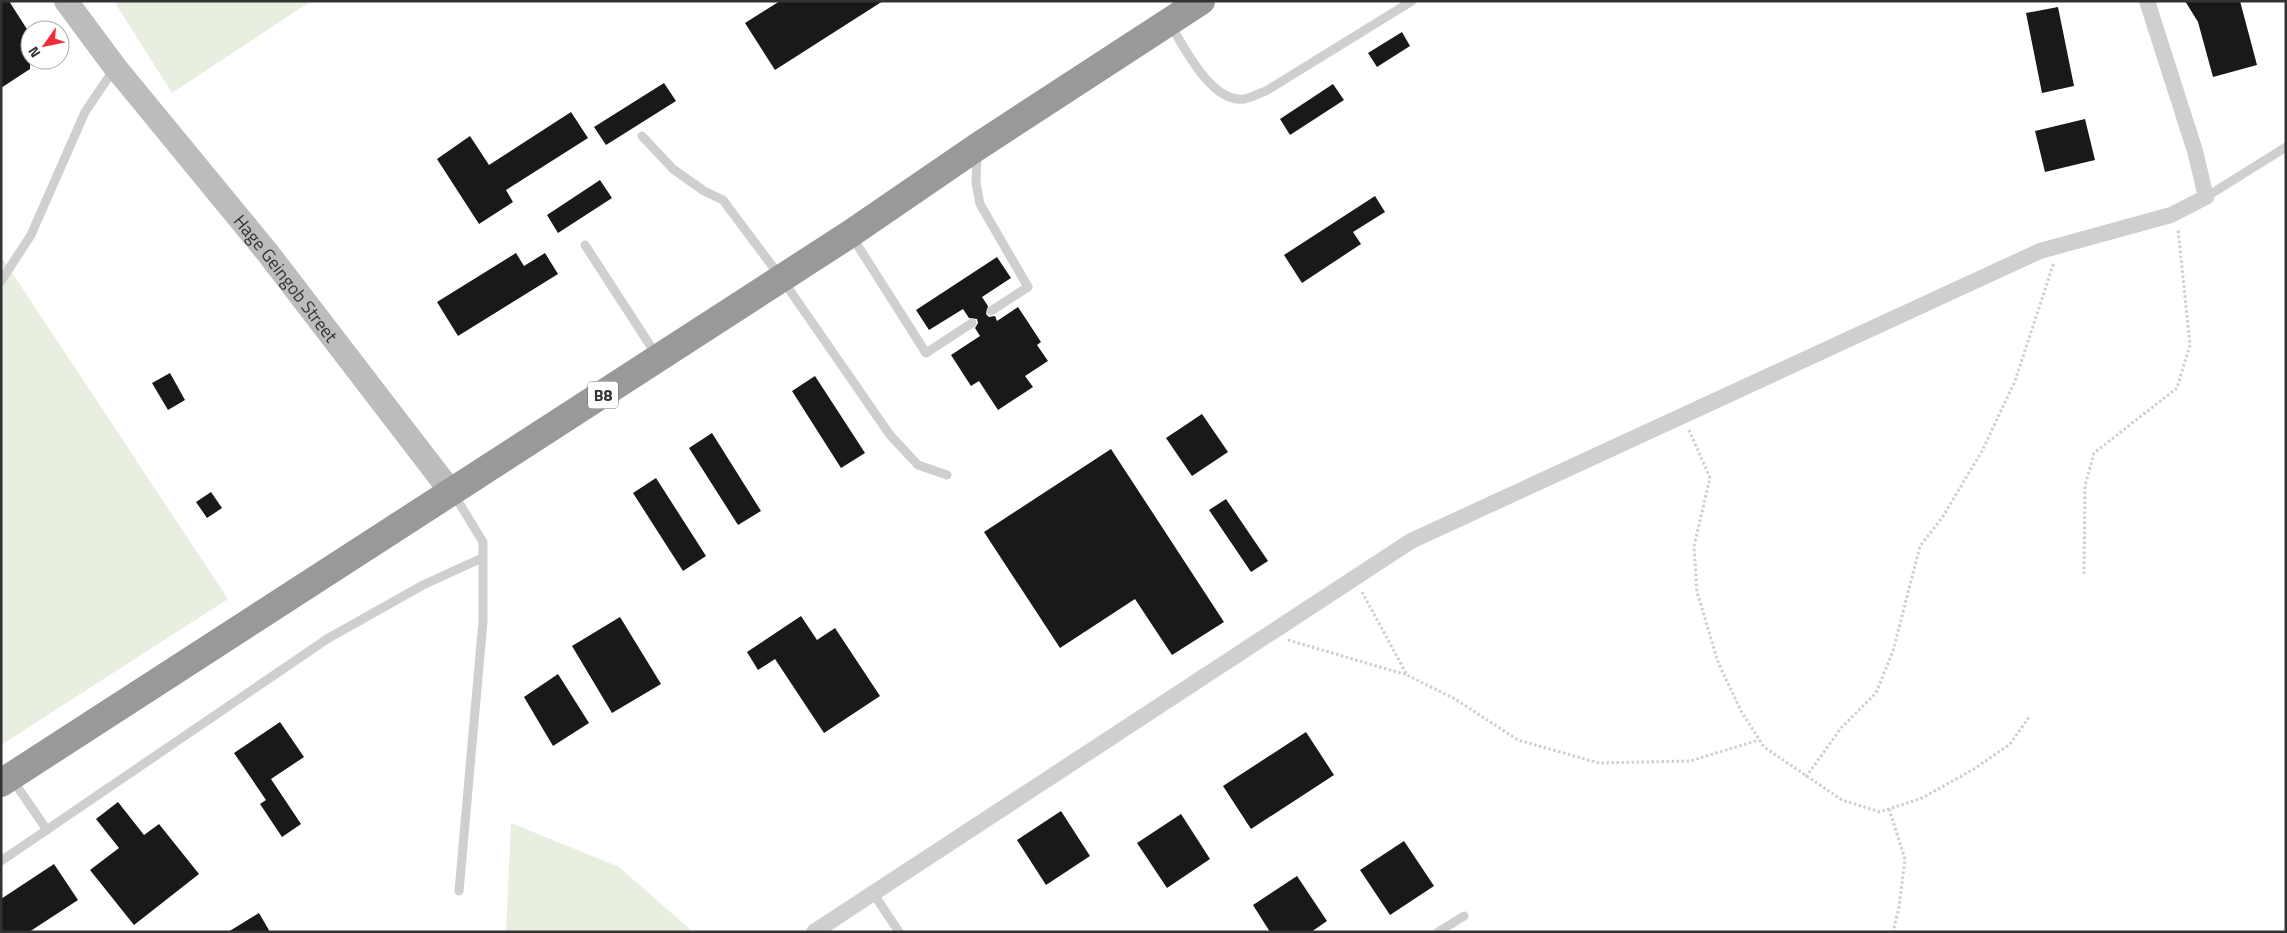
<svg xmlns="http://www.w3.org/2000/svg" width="2287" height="933" font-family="'Titillium Web',sans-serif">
  <rect width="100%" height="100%" fill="#fff"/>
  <g fill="#e8efe0">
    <path d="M 114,1 L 311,1 L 172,93 Z"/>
    <path d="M 1,256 L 228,599 L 1,745 Z"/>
    <path d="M 511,823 L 619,867 L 693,932 L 506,932 Z"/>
  </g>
  <g fill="#191919">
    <path d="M 1,1 L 9,1 L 30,34 L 30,69 L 1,88 Z"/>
    <path d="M 780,1 L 883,1 L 775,70 L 745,23 Z"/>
    <path d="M 2185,1 L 2240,1 L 2257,65 L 2213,77 L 2198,22 Z"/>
    <path d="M 2058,7 L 2074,86 L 2042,93 L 2026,13 Z"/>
    <path d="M 1402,32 L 1410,46 L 1377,67 L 1368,53 Z"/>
    <path d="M 664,83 L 676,101 L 606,145 L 594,127 Z"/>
    <path d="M 1333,84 L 1344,100 L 1290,135 L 1280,119 Z"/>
    <path d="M 571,112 L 588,138 L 506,190 L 513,202 L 479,224 L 437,159 L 470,136 L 489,165 Z"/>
    <path d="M 2085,119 L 2095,160 L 2045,172 L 2035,131 Z"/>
    <path d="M 600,180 L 612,198 L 558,233 L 547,215 Z"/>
    <path d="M 1375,196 L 1385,212 L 1353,232 L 1361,244 L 1302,283 L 1284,255 Z"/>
    <path d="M 516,253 L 524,266 L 545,253 L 558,274 L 458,336 L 437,302 Z"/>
    <path d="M 997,257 L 1011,278 L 982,297 L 988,306 L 986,314 L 989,317 L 995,316 L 997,321 L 1018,307 L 1041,342 L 1037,345 L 1048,361 L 1025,376 L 1033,387 L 998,410 L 979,381 L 971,386 L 951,355 L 980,336 L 975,328 L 978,323 L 977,319 L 969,318 L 963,309 L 929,330 L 916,310 Z"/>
    <path d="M 170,373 L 185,400 L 168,410 L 152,383 Z"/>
    <path d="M 815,376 L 865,453 L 841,468 L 792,391 Z"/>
    <path d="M 1202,414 L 1228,452 L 1192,476 L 1166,438 Z"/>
    <path d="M 712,433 L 761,511 L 738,525 L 689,448 Z"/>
    <path d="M 1111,449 L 1224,622 L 1172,655 L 1135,599 L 1060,648 L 984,532 Z"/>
    <path d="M 656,478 L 706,556 L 683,571 L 633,493 Z"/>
    <path d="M 211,492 L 222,508 L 207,518 L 196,502 Z"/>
    <path d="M 1226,499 L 1268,561 L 1251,572 L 1209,510 Z"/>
    <path d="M 801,616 L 817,640 L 835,628 L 880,696 L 824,733 L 775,659 L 758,670 L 747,652 Z"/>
    <path d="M 620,617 L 661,684 L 612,713 L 572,646 Z"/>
    <path d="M 558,674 L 589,723 L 553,746 L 524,697 Z"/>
    <path d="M 280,722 L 304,757 L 271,779 L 301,824 L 282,837 L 260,804 L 266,800 L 234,753 Z"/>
    <path d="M 1306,732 L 1334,775 L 1251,829 L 1223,786 Z"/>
    <path d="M 118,802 L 144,835 L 159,824 L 199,874 L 134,925 L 90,870 L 119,848 L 96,819 Z"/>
    <path d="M 1061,811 L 1090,856 L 1046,885 L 1017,840 Z"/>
    <path d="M 1181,814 L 1210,859 L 1167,888 L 1137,843 Z"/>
    <path d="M 1404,841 L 1434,886 L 1390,915 L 1360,870 Z"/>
    <path d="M 54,864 L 78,900 L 29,932 L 1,932 L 1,899 Z"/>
    <path d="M 1297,876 L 1327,921 L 1311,932 L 1270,932 L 1253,905 Z"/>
    <path d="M 259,913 L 270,932 L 228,932 Z"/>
  </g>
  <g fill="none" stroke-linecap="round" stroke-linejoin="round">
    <g stroke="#cfcfcf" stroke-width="3" stroke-dasharray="2.5 2.5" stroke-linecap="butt">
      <path d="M 1689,430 L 1710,478 L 1694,546 L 1697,592 L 1718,662 L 1741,711 L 1764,747 L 1842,800 L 1880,812 L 1922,798 L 1974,769 L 2010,744 L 2030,716"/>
      <path d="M 2084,574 L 2085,486 L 2094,453 L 2177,388 L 2190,345 L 2178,229"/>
      <path d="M 1362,592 L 1407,675 L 1455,699 L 1518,740 L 1599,763 L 1690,761 L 1759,740"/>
      <path d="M 1288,640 L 1407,675"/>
      <path d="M 1806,777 L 1841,728 L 1876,693 L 1893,651 L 1920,546 L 1942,518 L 1982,451 L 2015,381 L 2054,262"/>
      <path d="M 1889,809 L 1905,859 L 1899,907 L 1893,932"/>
    </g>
    <g stroke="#cfcfcf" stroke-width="9">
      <path d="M 1170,24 C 1184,47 1211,103 1244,99 C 1251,98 1260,93 1266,91 L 1412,1"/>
      <path d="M 642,136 L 673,169 L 704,191 L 723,200 L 782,279 L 890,435 L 918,465 L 947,475"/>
      <path d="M 977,153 L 976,183 L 980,204 L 1028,287 L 991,311"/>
      <path d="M 2206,197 L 2286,147"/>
      <path d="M 851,235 L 926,353 L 972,323"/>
      <path d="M 585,245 L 657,356"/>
      <path d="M 1,281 L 31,235 L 85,112 L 114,69"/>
      <path d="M 453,493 L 483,542 L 483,621 L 459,891"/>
      <path d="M 12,779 L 47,830"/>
      <path d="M 1,861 L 327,639 L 423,585 L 482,558"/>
      <path d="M 873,893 L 899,932"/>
      <path d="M 1438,932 L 1464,916"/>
    </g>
    <path stroke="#cfcfcf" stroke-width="16" d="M 814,932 L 1411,541 L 2040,251 L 2171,215 L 2206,197 L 2195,151 L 2147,1"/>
    <path stroke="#bcbcbc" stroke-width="24" id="s1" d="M 66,1 L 115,67 L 267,252 L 452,493"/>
    <path stroke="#999" stroke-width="28" d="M 1,783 L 850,234 L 977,147 L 1201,1"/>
  </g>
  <g text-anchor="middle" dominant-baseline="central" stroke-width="5" stroke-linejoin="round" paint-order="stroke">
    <rect fill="#fff" stroke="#707070" stroke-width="1" x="588" y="381.5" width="30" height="27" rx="4"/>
    <g font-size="16" font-weight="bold" fill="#323232">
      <text x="603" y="395">B8</text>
    </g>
    <g font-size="18" fill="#323232" stroke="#fff">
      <text stroke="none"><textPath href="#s1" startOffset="354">Hage Geingob Street</textPath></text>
    </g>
  </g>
  <rect width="2287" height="933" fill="none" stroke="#323232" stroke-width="5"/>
  <g transform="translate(45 45) rotate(237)"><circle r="24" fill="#ffffff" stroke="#adadad"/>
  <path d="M0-4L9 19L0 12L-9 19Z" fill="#f02d36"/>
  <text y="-8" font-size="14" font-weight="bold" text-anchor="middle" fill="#323232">N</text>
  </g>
</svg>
